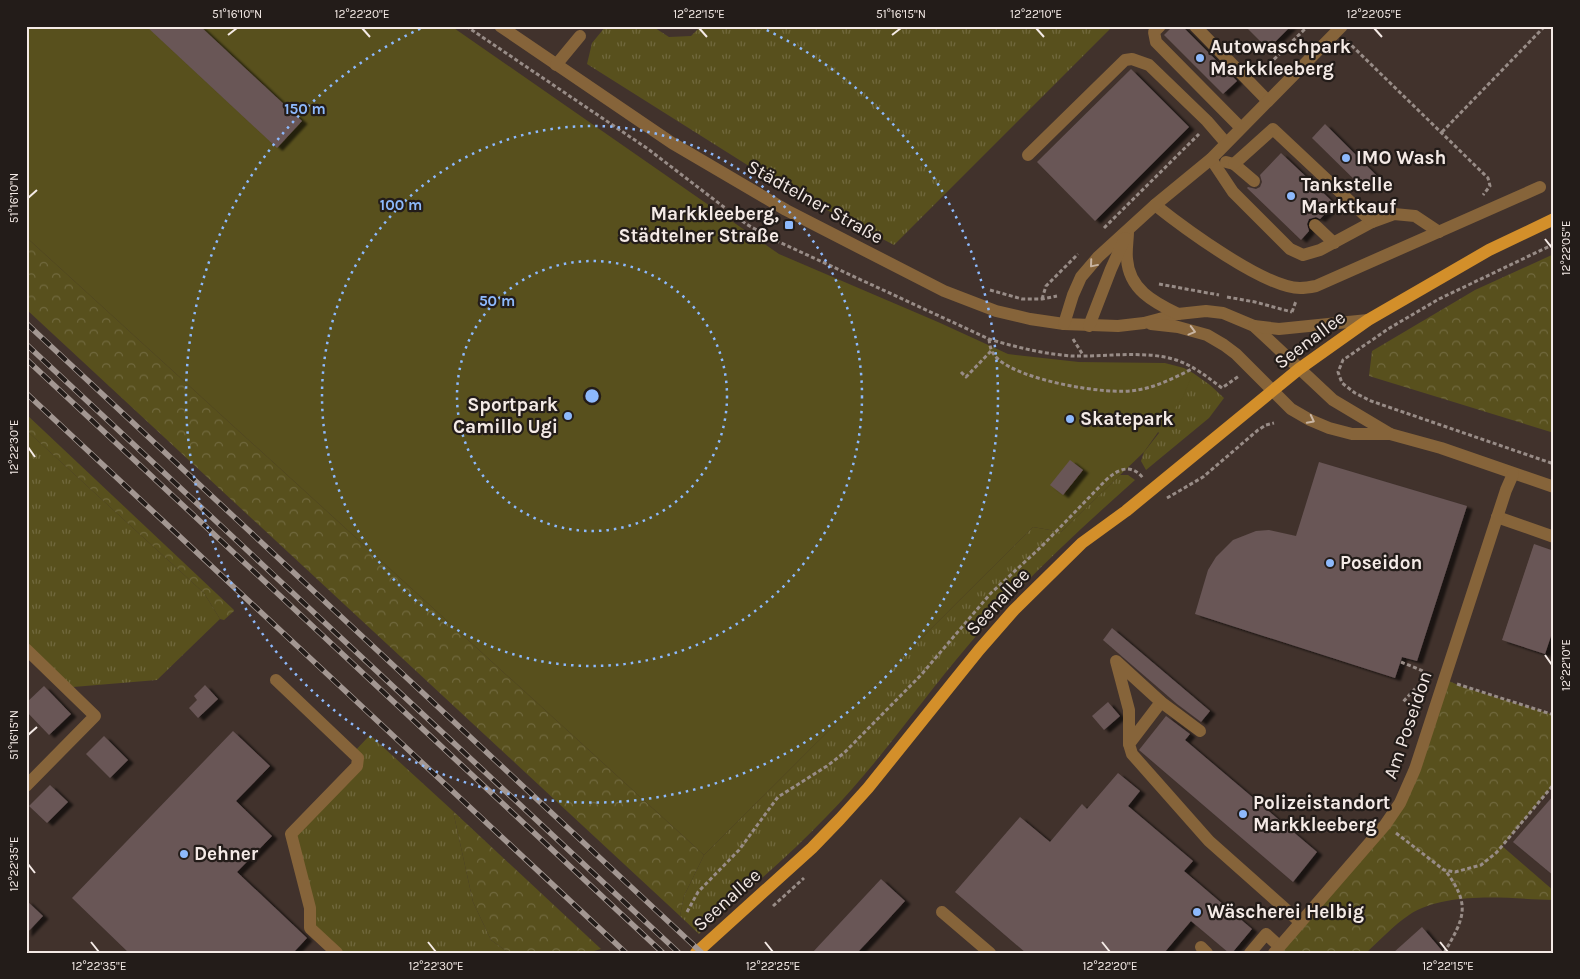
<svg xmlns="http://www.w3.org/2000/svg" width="1580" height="979" font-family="Karla,sans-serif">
  <defs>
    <pattern id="grass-tufts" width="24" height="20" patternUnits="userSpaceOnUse" patternTransform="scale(1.25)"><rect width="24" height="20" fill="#58501d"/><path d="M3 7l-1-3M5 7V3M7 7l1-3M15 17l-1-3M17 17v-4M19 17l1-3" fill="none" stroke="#71693e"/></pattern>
    <pattern id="forest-crowns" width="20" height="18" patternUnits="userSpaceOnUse" patternTransform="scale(1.25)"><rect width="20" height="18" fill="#58501d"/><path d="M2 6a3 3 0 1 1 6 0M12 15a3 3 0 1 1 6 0" fill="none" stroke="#71693e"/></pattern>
    <filter id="shadow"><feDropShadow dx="5.5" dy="3" stdDeviation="1" flood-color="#0009"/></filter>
  </defs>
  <rect width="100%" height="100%" fill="#41322c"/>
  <g fill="url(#grass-tufts)">
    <path d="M 606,26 L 652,26 L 669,37 L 691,36 L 701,26 L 1113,26 L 894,245 L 779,185 L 587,64 L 592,43 Z"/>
    <path d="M 1193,373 L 1210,385 L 1224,398 L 1209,418 L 1146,470 L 1141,461 L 1144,452 L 1159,433 L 1128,401 Z"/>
    <path d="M 26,430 L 204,593 L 220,619 L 157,680 L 73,687 L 26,643 Z"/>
    <path d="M 1120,475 L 1128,475 L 1135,480 C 1078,531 1021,583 971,642 C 922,699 880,762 827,816 C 787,858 742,895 699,934 L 680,916 L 684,896 L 704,855 L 1033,527 L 1061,532 Z"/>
    <path d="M 370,735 L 453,811 L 473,902 L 491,940 L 509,953 L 337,953 L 310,928 L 291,834 L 357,766 L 353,753 Z"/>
  </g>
  <g fill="url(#forest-crowns)">
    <path d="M 26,237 L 704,855 L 684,896 L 680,916 L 26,309 Z"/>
    <path d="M 1554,254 L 1554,433 L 1369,376 L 1372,351 L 1475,290 Z"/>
    <path d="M 26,414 L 234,610 L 234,611 L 224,620 L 220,619 L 204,593 L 26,430 Z"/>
    <path d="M 1444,679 L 1463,687 L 1554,715 L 1554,784 L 1502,846 L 1554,891 L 1554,900 C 1510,899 1448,890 1409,915 C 1394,925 1380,940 1366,953 L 1274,953 L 1400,803 Z"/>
    <path d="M 453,811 L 601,949 L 587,953 L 509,953 L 491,940 L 473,902 Z"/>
  </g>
  <path fill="#58501d" d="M 26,26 L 451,26 L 779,254 L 938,322 L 1008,354 L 1079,362 L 1165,363 L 1184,368 L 1193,373 L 1183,397 L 1144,452 L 1061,532 L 1033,527 L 704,855 L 26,237 Z"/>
  <g fill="#695657" filter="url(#shadow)">
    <path d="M 146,26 L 200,26 L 302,121 L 277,148 Z"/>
    <path d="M 1173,26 L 1182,26 L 1237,81 L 1223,94 L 1164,35 Z"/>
    <path d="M 1245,26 L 1291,26 L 1268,49 Z"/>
    <path d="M 1131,69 L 1189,127 L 1095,221 L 1037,162 Z"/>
    <path d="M 1325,124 L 1379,178 L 1366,191 L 1312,138 Z"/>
    <path d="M 1281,153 L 1335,204 L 1320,219 L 1316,217 L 1309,219 L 1307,224 L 1309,231 L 1301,240 L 1247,188 L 1248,187 L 1256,189 L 1260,187 L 1262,182 L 1260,175 Z"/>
    <path d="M 1070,460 L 1083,470 L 1063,495 L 1050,485 Z"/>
    <path d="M 1319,462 L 1467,506 L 1417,661 L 1402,657 L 1395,678 L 1195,614 L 1208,570 L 1216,557 L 1233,540 L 1256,531 L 1269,530 L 1296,536 Z"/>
    <path d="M 1534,544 L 1554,551 L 1554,627 L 1545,654 L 1502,640 Z"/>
    <path d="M 1112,628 L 1210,711 L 1201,722 L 1177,704 L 1103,640 Z"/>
    <path d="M 205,685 L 218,699 L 198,718 L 189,708 L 197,700 L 194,696 Z"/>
    <path d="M 44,686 L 71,714 L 49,735 L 26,711 L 26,703 Z"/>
    <path d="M 1108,702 L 1120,716 L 1104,730 L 1092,716 Z"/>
    <path d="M 1166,716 L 1190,734 L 1185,740 L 1317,852 L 1293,882 L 1139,750 Z"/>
    <path d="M 233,731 L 270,766 L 236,801 L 272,836 L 237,872 L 307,938 L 293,953 L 129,953 L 72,898 Z"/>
    <path d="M 104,736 L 128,760 L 110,778 L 86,754 Z"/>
    <path d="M 1118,773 L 1140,791 L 1128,806 L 1193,861 L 1184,871 L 1252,929 L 1232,953 L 1229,953 L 1191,921 L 1164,953 L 1026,953 L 955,892 L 1020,817 L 1050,842 L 1082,804 L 1087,809 Z"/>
    <path d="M 50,785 L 68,802 L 47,823 L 29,806 Z"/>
    <path d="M 1554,795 L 1554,876 L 1513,842 Z"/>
    <path d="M 881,879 L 905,901 L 873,936 L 857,953 L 812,953 Z"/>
    <path d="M 26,900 L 43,916 L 26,934 Z"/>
    <path d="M 1422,927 L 1444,953 L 1393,953 Z"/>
  </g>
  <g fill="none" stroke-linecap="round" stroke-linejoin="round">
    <g stroke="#988c87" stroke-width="3" stroke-dasharray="4 2.5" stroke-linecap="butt">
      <path d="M 466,26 L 648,149 L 746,224 L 777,241 L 989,339 C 1015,347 1044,354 1072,356 C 1103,357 1147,350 1176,360 C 1194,366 1207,377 1222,388 L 1239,376"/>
      <path d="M 1347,41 L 1488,178 L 1490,186 L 1483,195"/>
      <path d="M 1260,73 L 1308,26"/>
      <path d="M 1442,132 L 1545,26"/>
      <path d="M 1104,228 L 1199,134"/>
      <path d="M 1554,244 L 1439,299 L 1388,329 L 1343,360 L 1338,372 L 1342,383 L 1355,393 L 1371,401 L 1554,464"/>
      <path d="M 1159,284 L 1219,295"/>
      <path d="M 990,290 L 1022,299 L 1042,299 L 1057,296"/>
      <path d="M 1227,297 L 1255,302 L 1292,312"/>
      <path d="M 1042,299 L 1046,286 L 1078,254"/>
      <path d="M 1292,312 L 1296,301"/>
      <path d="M 989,339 C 990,347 991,353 998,359 C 1020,380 1107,396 1137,390 C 1157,387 1176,377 1194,368"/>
      <path d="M 1073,339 L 1083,355"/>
      <path d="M 961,372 L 966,377 L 991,351"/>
      <path d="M 1167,498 L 1203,477 L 1258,430 L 1266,425 L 1274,423"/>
      <path d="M 1401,662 L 1423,671 L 1425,675 L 1423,680 L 1402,703"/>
      <path d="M 1457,684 L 1554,715"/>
      <path d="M 1396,833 L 1444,870 L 1455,872 L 1481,865 L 1497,852 L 1554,784"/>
      <path d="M 773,906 L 804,878"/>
      <path d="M 687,912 L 698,892 L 739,850 L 778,797 L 827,766 L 844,753 L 921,675 L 991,593 L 1041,547 L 1106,480 C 1118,469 1131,463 1143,478"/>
      <path d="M 1444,953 C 1465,917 1471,905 1445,870"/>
    </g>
    <g stroke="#86643a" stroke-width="12">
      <path d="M 500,26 L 672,143 L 786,210 L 944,291 L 996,311 L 1030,319 L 1064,324 L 1118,326 L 1144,323 L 1178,314 L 1206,311 L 1223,313 L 1254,326 L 1333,400 L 1390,434"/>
      <path d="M 1160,26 L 1154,32 L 1156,42 L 1241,128"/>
      <path d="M 1195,26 L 1268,101"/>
      <path d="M 556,65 L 580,36"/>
      <path d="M 1028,155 L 1125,60 L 1132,59 L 1149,65 L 1207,121 L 1226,143"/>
      <path d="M 1211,159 L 1233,192 L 1290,249 L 1303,255 L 1320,250 L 1372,222 L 1394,214 L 1415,216 L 1439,232"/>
      <path d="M 1226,162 L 1234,164 L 1254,181"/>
      <path d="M 1234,164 L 1273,129 L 1372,222"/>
      <path d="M 1155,205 C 1184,228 1265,288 1300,288 C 1305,288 1311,287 1316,286 L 1540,187"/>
      <path d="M 1315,225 L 1334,243"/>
      <path d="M 1128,231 C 1128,240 1126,250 1127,259 C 1129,289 1153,302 1178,314"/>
      <path d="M 1064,324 L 1073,295 L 1081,277 L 1098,257 L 1155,205 L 1211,159 L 1342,26"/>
      <path d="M 1151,324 L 1178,327 L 1207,335 L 1224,345 L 1236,354 L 1291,409 L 1310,420 L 1329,428 L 1352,434 L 1390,434 L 1441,448 L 1554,487"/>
      <path d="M 1089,326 L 1111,269 L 1125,238"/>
      <path d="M 1254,326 L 1279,329 L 1368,320"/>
      <path d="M 1497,517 L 1554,537"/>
      <path d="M 26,649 L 95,716 L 26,786"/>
      <path d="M 276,680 L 358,758 L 357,766 L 291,834 L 310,908 L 310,928 L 337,953"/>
      <path d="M 1161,702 L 1129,744 L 1132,754 L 1209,841 L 1300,922"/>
      <path d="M 1129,744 L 1129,710 L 1116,661 L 1161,702 L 1200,731"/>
      <path d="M 942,912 L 990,953"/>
      <path d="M 1201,947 L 1207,953"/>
      <path d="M 1250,953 L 1266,934 L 1279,946"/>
      <path d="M 1274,953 L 1385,825 L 1400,803 L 1415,769 L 1506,490 L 1513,474"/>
    </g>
    <path stroke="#d38f2a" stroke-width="12" d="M 696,953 L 812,848 L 840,819 L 868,788 L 979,650 L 1014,610 L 1082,543 L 1126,511 L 1299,369 L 1368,320 L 1489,250 L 1554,219"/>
    <g stroke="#a39792" stroke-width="5.5">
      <g id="rail">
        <path d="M 26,323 L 702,953"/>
        <path d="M 26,344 L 679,953"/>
        <path d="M 26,359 L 663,953"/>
        <path d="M 26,393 L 626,953"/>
      </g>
    </g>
    <use href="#rail" stroke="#231c19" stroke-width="4" stroke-dasharray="11" stroke-linecap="butt"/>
  </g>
  <defs><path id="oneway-chevron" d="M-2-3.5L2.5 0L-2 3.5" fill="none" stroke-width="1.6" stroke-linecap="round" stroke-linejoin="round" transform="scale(1.25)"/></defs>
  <g stroke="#c8b4a1">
    <use href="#oneway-chevron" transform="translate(1093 264) rotate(130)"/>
    <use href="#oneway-chevron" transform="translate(1192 331) rotate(15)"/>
    <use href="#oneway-chevron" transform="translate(1311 420) rotate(27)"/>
  </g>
  <path fill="none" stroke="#f4eae6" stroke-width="2" d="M 362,28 L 370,37M 699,28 L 707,37M 1036,28 L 1044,37M 1374,28 L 1382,37M 228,35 L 237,28M 892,35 L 901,28M 28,198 L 37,190M 1545,239 L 1552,248M 28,447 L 35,457M 1545,655 L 1552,665M 28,735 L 37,727M 28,864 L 35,873M 91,942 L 99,952M 428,942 L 436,952M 765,942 L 773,952M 1102,942 L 1110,952M 1440,942 L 1448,952"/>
  <g fill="none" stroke="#8db9fc" stroke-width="2.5" stroke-dasharray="2.5 5">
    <circle cx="592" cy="396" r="135"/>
    <circle cx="592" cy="396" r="270"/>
    <path d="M760 27A406 406 0 1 1 424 27"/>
  </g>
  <g fill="#8db9fc" stroke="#231c19" stroke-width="2">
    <circle cx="1200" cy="58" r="5"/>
    <circle cx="1346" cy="158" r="5"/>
    <circle cx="1291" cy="196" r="5"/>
    <rect x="784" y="220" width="10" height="10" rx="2.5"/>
    <circle cx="568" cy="416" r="5"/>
    <circle cx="1070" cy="419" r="5"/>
    <circle cx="1330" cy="563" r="5"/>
    <circle cx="1243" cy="814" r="5"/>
    <circle cx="184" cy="854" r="5"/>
    <circle cx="1197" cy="912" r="5"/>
  </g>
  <g text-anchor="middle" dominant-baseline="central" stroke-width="4.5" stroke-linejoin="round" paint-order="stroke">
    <g font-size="19" font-weight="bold" fill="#f4eae6" stroke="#231c19" text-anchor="start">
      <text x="1210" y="47">Autowaschpark<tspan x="1210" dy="22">Markkleeberg</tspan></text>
      <text x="1356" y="158">IMO Wash</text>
      <text x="1301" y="185">Tankstelle<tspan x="1301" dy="22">Marktkauf</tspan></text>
      <text x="779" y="214" text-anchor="end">Markkleeberg,<tspan x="779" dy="22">Städtelner Straße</tspan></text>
      <text x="558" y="405" text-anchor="end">Sportpark<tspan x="558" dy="22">Camillo Ugi</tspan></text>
      <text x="1080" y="419">Skatepark</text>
      <text x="1340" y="563">Poseidon</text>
      <text x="1253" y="803">Polizeistandort<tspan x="1253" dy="22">Markkleeberg</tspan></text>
      <text x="194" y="854">Dehner</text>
      <text x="1207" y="912">Wäscherei Helbig</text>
    </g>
    <g font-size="19" fill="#f4eae6" stroke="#231c19">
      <text transform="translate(815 202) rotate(29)">Städtelner Straße</text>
      <text transform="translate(1310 340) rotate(-37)">Seenallee</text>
      <text transform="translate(998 602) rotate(-47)">Seenallee</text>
      <text transform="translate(1408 725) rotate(-71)">Am Poseidon</text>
      <text transform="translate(727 900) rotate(-42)">Seenallee</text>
    </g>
  </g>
  <circle cx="592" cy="396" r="8" fill="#8db9fc" stroke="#231c19" stroke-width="2.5"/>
  <g font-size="15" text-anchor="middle" font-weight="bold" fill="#8db9fc" stroke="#231c19" stroke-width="4.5" stroke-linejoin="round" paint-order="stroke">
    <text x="305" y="114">150 m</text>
    <text x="401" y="210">100 m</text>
    <text x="497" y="306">50 m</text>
  </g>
  <rect width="1580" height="979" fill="none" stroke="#231c19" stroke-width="55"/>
  <rect x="28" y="28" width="1524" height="924" fill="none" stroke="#f4eae6" stroke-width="2"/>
  <g font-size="12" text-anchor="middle" fill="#f4eae6">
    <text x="237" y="18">51°16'10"N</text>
    <text x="362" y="18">12°22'20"E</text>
    <text x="699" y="18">12°22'15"E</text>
    <text x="901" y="18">51°16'15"N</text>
    <text x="1036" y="18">12°22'10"E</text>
    <text x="1374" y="18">12°22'05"E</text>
    <text transform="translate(14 198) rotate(-90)" y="4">51°16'10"N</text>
    <text transform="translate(1566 248) rotate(-90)" y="4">12°22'05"E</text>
    <text transform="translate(14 447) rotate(-90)" y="4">12°22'30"E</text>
    <text transform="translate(1566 665) rotate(-90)" y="4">12°22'10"E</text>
    <text transform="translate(14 735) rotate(-90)" y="4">51°16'15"N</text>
    <text transform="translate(14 864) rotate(-90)" y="4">12°22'35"E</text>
    <text x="99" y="970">12°22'35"E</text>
    <text x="436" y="970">12°22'30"E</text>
    <text x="773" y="970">12°22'25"E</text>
    <text x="1110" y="970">12°22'20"E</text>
    <text x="1448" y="970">12°22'15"E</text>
  </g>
</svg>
